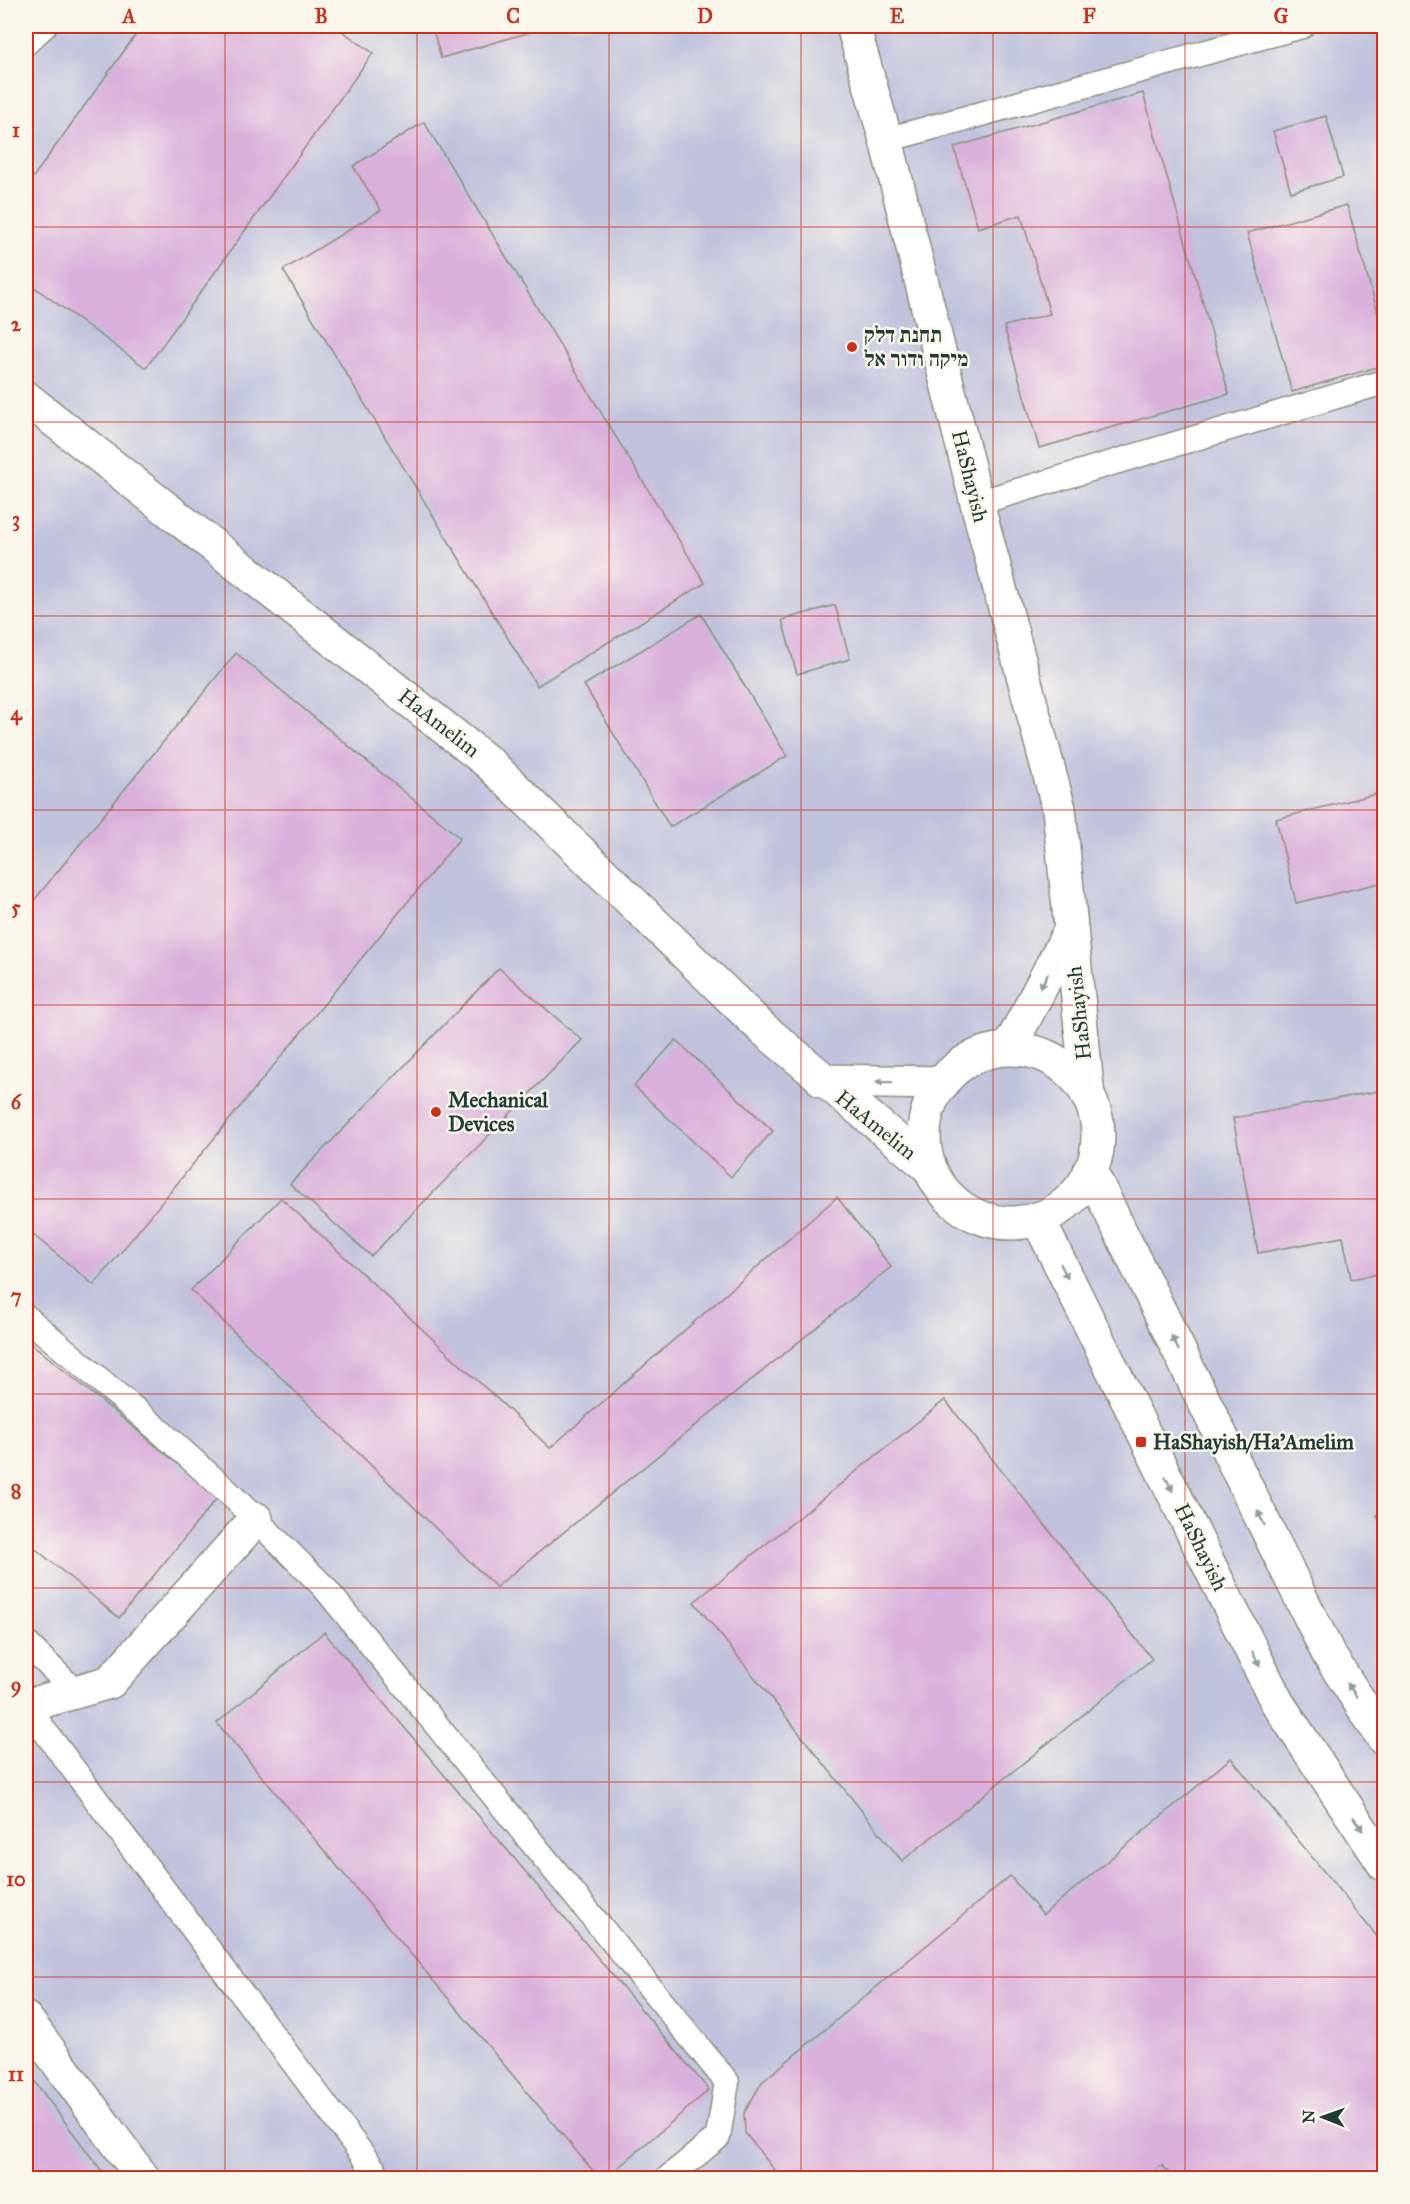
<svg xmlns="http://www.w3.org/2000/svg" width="1410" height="2204" font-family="'IM FELL Great Primer','Frank Ruhl Libre',serif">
  <rect width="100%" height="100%" fill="#fbf7ec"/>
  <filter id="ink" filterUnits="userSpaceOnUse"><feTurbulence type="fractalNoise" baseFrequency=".0167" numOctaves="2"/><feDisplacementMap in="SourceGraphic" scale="12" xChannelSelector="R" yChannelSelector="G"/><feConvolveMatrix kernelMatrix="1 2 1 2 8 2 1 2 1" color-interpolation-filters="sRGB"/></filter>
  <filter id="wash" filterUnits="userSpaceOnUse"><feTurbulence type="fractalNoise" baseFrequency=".008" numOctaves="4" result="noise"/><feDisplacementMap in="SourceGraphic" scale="24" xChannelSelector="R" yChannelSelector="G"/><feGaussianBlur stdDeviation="1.35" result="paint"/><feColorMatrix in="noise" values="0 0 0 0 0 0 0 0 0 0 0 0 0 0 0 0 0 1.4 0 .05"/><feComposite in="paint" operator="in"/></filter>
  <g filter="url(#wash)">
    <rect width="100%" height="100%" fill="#f5e1c6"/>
    <rect fill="#c0c2dd" x="26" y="26" width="1358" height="2152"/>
    <g id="blocks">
      <g fill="#d9afdb">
        <path d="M 142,26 L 335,26 L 373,53 L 146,368 L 26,281 L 26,187 Z"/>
        <path d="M 432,26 L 551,26 L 441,58 Z"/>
        <path d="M 1143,93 L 1229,394 L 1039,448 L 1004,326 L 1050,314 L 1021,215 L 978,228 L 954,147 Z"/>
        <path d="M 1326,116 L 1343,177 L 1291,192 L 1273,131 Z"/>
        <path d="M 424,122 L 705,583 L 537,686 L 283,270 L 381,210 L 353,166 Z"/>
        <path d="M 1347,205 L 1384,334 L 1384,365 L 1292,392 L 1247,233 Z"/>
        <path d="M 835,605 L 850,659 L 797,674 L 782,620 Z"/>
        <path d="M 701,614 L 787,756 L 670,827 L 584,685 Z"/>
        <path d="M 236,653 L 460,838 L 94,1285 L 26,1229 L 26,910 Z"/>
        <path d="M 1384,792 L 1384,882 L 1296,903 L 1276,819 Z"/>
        <path d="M 499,968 L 582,1040 L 371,1256 L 290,1184 Z"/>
        <path d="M 676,1040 L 773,1131 L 731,1177 L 634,1086 Z"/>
        <path d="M 1384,1090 L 1384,1273 L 1351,1279 L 1343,1237 L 1258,1253 L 1233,1118 Z"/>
        <path d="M 837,1197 L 891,1267 L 496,1587 L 191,1290 L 281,1198 L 550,1448 Z"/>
        <path d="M 26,1339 L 218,1497 L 119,1618 L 26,1541 Z"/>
        <path d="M 945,1400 L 1152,1659 L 902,1861 L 694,1602 Z"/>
        <path d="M 1384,1512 L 1384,1532 L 1377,1515 Z"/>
        <path d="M 324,1632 L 709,2090 L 606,2178 L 599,2178 L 217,1723 Z"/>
        <path d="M 1231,1758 L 1384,1945 L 1384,2178 L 1173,2178 L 1162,2165 L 1146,2178 L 781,2178 L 745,2133 L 744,2113 L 762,2082 L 1010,1876 L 1043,1915 Z"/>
        <path d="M 26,2070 L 107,2178 L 26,2178 Z"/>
      </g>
    </g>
  </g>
  <g filter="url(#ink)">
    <use href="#blocks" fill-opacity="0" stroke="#8a8f7d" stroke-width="1.5"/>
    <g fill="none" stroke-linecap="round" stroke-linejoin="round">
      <g stroke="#8a8f7d" stroke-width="27">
        <g id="lane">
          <path d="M 26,43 L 44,26"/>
          <path d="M 886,140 L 1302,26"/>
          <path d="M 977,503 L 1384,382"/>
          <path d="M 26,1317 L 161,1432 L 227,1491 L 324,1587 L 727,2082 L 718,2137 L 668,2178"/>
          <path d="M 26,1643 L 76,1692"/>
          <path d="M 26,1706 L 380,2178"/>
        </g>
      </g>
      <g stroke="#8a8f7d" stroke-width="36">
        <g id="street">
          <path d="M 853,26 L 886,140 L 977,503 L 1059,809 L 1088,1097"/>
          <path d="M 26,398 L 489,763 L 762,1028 L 930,1168"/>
          <path d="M 1009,1048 L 1071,929"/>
          <circle cx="1011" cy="1136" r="87"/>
          <path d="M 823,1081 L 943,1083"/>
          <path d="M 1090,1170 L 1329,1655 L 1384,1739"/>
          <path d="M 1038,1219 L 1277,1702 L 1384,1864"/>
          <path d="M 26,1706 L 110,1682 L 256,1519"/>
          <path d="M 26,2019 L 143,2178"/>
        </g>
      </g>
      <use href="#lane" stroke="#fff" stroke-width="24"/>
      <use href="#street" stroke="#fff" stroke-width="33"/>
    </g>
    <defs><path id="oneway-solid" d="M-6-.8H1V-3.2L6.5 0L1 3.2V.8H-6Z" transform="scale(1.5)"/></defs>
    <g fill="#8f9e9a">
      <use href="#oneway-solid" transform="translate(1044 981) rotate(117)"/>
      <use href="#oneway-solid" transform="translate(884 1082) rotate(-179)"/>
      <use href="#oneway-solid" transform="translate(1064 1271) rotate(64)"/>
      <use href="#oneway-solid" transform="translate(1175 1343) rotate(-116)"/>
      <use href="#oneway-solid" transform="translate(1169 1484) rotate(64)"/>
      <use href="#oneway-solid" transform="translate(1261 1518) rotate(-116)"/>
      <use href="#oneway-solid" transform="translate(1256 1659) rotate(64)"/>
      <use href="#oneway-solid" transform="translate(1352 1690) rotate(-124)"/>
      <use href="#oneway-solid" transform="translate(1358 1824) rotate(56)"/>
    </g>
  </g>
  <path fill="none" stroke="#c8321e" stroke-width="1.5" stroke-opacity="0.55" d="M 225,26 L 225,2178M 417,26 L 417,2178M 609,26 L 609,2178M 801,26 L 801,2178M 993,26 L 993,2178M 1185,26 L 1185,2178M 26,227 L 1384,227M 26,422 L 1384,422M 26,616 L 1384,616M 26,810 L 1384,810M 26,1005 L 1384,1005M 26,1199 L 1384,1199M 26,1394 L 1384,1394M 26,1588 L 1384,1588M 26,1782 L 1384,1782M 26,1977 L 1384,1977"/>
  <g fill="#c8321e" stroke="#fbf7ec" stroke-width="2">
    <circle cx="852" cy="347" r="6"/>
    <circle cx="436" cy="1112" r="6"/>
    <rect x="1135" y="1436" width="12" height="12" rx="3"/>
  </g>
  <g text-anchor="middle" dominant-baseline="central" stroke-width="5" stroke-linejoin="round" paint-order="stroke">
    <g font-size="21" font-weight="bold" fill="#1f3d34" stroke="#fbf7ec" text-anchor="start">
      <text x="864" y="335">תחנת דלק<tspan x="864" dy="24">מיקה ודור אל</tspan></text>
      <text x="448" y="1100">Mechanical<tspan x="448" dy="24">Devices</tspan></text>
      <text x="1153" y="1442">HaShayish/Ha'Amelim</text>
    </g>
    <g font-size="21" fill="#1f3d34" stroke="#fbf7ec">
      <text transform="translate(970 476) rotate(76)">HaShayish</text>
      <text transform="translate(439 723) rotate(38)">HaAmelim</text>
      <text transform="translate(1079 1013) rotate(-96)">HaShayish</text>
      <text transform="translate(876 1125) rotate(39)">HaAmelim</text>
      <text transform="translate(1201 1547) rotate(64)">HaShayish</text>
    </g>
  </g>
  <rect width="1410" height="2204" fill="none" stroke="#fbf7ec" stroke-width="66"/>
  <g transform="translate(1323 2117) rotate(271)" stroke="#fbf7ec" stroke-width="4.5" paint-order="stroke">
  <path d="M0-4.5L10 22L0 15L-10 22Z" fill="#1f3d34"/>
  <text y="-9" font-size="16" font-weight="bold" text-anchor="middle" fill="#1f3d34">N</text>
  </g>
  <rect x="33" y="33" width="1344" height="2138" fill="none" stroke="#c8321e" stroke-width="2"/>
  <g font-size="20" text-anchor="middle" font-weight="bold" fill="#c8321e">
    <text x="129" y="23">A</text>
    <text x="321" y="23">B</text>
    <text x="513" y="23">C</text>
    <text x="705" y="23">D</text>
    <text x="897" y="23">E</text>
    <text x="1089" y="23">F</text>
    <text x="1281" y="23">G</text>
    <text x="16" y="137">1</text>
    <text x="16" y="331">2</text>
    <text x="16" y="526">3</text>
    <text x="16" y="720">4</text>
    <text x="16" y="914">5</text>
    <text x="16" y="1109">6</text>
    <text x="16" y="1303">7</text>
    <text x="16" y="1498">8</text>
    <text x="16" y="1692">9</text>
    <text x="16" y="1886">10</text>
    <text x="16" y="2081">11</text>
  </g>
</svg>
